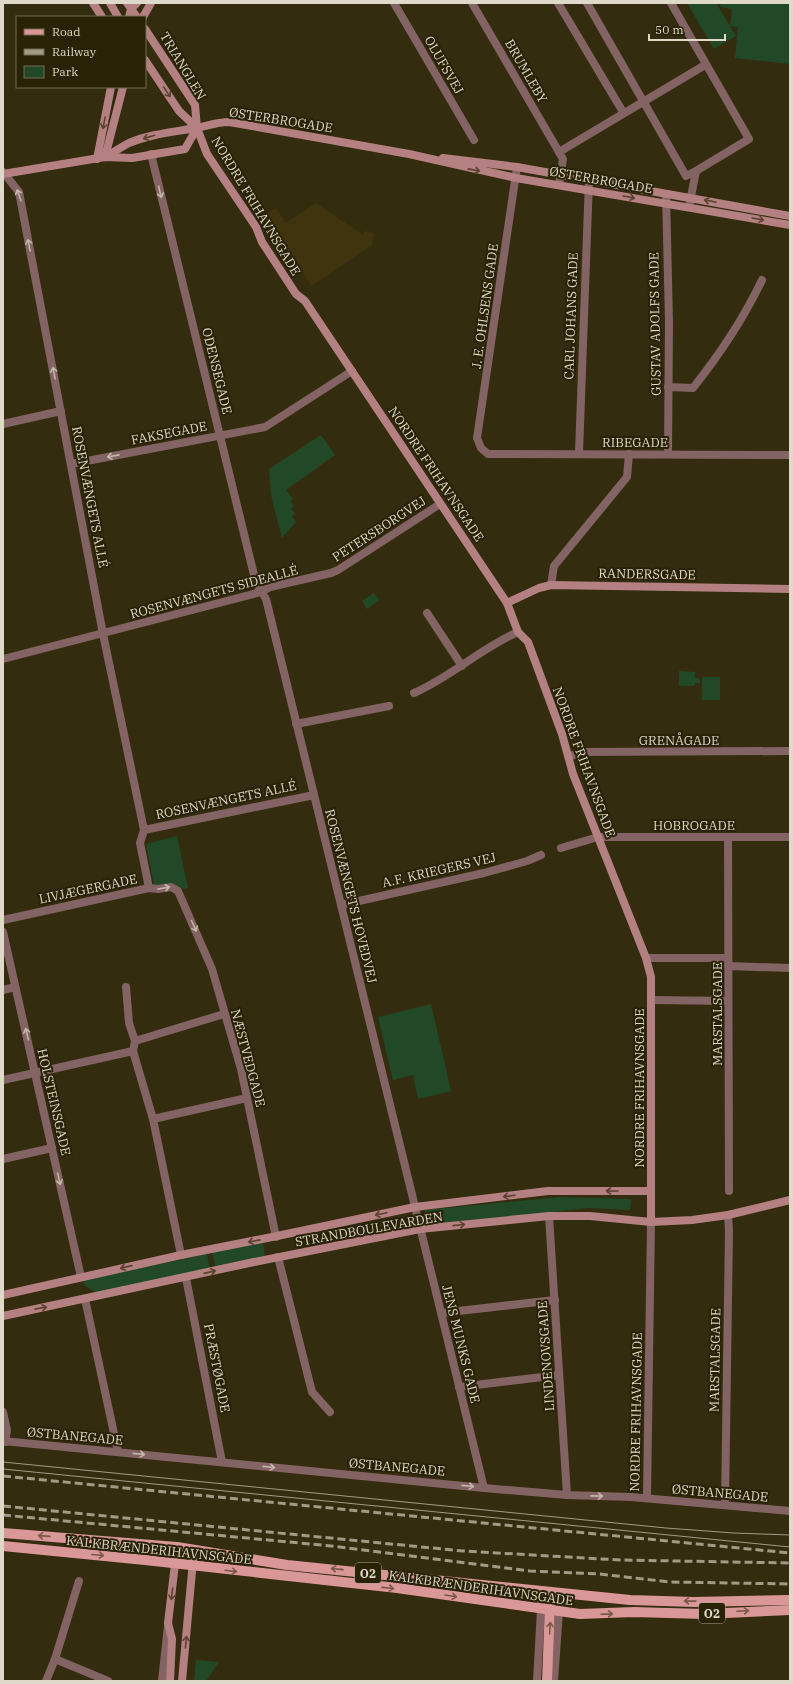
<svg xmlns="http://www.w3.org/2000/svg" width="793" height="1684" font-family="'IBM Plex Serif',serif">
  <rect width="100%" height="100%" fill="#342c0e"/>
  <path fill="#3f340d" d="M 316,203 L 363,235 L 365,231 L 374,233 L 372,245 L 312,286 L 263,216 L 276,208 L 286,223 Z"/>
  <g fill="#224927">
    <path d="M 687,3 L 716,3 L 730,26 L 732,9 L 720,7 L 721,3 L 790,3 L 789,64 L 735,58 L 738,27 L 730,26 L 736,36 L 714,49 Z"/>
    <path d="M 321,435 L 335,455 L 286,490 L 293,499 L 290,501 L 294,506 L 291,508 L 295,514 L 292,516 L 296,522 L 282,538 L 271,495 L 269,469 Z"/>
    <path d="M 374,593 L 379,600 L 367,609 L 362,601 Z"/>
    <path d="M 679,671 L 695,672 L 695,678 L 699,678 L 700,683 L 695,683 L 694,686 L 679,686 Z"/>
    <rect x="702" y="677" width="18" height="23"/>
    <path d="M 177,836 L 188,888 L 183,889 L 172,883 L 159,886 L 154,885 L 146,844 Z"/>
    <path d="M 431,1004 L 451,1091 L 418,1099 L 413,1075 L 393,1080 L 378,1017 Z"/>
    <path d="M 560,1197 L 631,1199 L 630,1210 L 589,1208 L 430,1225 L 425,1224 L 425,1210 Z"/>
    <path d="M 263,1242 L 265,1257 L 216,1268 L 212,1252 Z"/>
    <path d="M 207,1254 L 210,1269 L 97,1293 L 84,1285 L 83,1280 Z"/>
    <path d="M 196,1660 L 219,1662 L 206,1681 L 194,1681 Z"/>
  </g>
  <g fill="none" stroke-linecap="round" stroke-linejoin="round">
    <g stroke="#836363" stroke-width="8">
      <path d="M 394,3 L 474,140"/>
      <path d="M 472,3 L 559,152"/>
      <path d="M 558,3 L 623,112"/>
      <path d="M 587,3 L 686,176 L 696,171"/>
      <path d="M 671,3 L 749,139 L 696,171 L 689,207"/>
      <path d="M 151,154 L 256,583 L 266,599 L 484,1488"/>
      <path d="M 517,167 L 477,438 L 481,448 L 488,454 L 790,455"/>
      <path d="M 3,172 L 19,192 L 103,634 L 144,830 L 314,795"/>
      <path d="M 559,185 L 563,159 L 559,152 L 705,65"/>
      <path d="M 666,194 L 669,322 L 668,454"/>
      <path d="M 668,387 L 693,388 C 720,354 743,320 762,280"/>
      <path d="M 3,424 L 61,411"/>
      <path d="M 579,453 L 589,180"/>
      <path d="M 71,464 L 265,427 L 352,371"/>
      <path d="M 551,585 L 554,566 L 627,477 L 629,454"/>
      <path d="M 427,613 L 462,666"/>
      <path d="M 3,659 L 261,592 L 270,587 L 331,573 L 338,570 L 440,504"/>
      <path d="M 414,693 C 451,677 481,648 518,632"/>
      <path d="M 296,724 L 389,706"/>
      <path d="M 569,757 L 580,752 L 790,751"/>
      <path d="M 144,830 L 140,843 L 149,888"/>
      <path d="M 728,837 L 729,1191"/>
      <path d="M 561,848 L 598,837 L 790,837"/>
      <path d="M 341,905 L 484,873 L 527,861 L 541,855"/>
      <path d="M 3,920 L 149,888 L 158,889 L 171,887 L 178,891 L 212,969 L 241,1069 L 276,1237"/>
      <path d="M 3,932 L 81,1277"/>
      <path d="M 646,958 L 728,958"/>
      <path d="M 728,966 L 790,968"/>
      <path d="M 126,987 L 129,1023 L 135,1041"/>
      <path d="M 3,990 L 15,987"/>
      <path d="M 652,1000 L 728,1001"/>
      <path d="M 133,1051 L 153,1119 L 181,1255"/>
      <path d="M 3,1080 L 133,1051 L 135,1041 L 224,1014"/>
      <path d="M 153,1119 L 247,1098"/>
      <path d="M 3,1159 L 52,1148"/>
      <path d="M 549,1216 L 567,1495"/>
      <path d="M 278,1257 L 312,1392 L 330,1412"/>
      <path d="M 186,1278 L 222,1462"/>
      <path d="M 85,1299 L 118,1452"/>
      <path d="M 441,1313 L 555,1300"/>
      <path d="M 459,1387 L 559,1375"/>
      <path d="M 3,1412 L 7,1430 L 5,1442"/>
      <path d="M 3,1441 L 484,1488 L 567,1495 L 631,1497 L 790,1511"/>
      <path d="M 647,1498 L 651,1222"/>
      <path d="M 725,1505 L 729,1230 L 728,1215"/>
      <path d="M 55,1659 L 108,1681"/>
      <path d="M 46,1681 L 55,1659 L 79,1581"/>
      <path d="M 162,1681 L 168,1626"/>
      <path d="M 537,1681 L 542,1592"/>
      <path d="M 554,1681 L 559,1612"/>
    </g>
    <g stroke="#b48081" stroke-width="8">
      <path d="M 93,3 L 102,17"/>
      <path d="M 110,3 L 118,17"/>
      <path d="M 127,3 L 137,17"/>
      <path d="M 129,17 L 131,9 L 137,3"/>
      <path d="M 143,17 L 151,3"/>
      <path d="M 145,29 L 195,105 L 197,128 L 207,154 L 256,227 L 262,242 L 296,294 L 305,301 L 507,603 L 518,632 L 528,642 L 562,734 L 573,774 L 646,958 L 651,977 L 651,1222"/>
      <path d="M 145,60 L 179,111 L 197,128"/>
      <path d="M 105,157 C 113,153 121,147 129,143 C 150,134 174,132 196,128 C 207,126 217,122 229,122 L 409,154 L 516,178 L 790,225"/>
      <path d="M 105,157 L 123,87"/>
      <path d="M 443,158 L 517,167 L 790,216"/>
      <path d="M 97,159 L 111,87"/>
      <path d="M 3,174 L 105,157 L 132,158 L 185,149 L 197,128"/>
      <path d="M 507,603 L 539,588 L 551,585 L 790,589"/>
      <path d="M 3,1295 L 181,1255 L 277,1236 L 415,1207 L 548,1191 L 651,1191"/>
      <path d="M 3,1316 L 254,1262 L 420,1229 L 549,1216 L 590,1216 L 651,1222 L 692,1220 L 728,1215 L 790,1200"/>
      <path d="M 170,1681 L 172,1639 L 168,1623 L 177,1547"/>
      <path d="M 182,1681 L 194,1550"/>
    </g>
    <g stroke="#d99798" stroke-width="10">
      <path d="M 3,1533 L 177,1547 L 287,1565 L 630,1600 L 694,1602 L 790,1600"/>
      <path d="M 3,1546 L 145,1560 L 397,1588 L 580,1614 L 634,1612 L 704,1614 L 790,1610"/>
      <path d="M 542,1592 L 550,1605 L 547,1681"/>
    </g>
    <g stroke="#a19b86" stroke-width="1">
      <path d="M 3,1462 L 666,1528 L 734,1533 L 790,1535"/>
      <path d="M 3,1469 L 790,1547"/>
    </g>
    <g stroke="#a19b86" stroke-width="3" stroke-dasharray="8 4" stroke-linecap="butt">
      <path d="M 3,1476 L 790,1553"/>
      <path d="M 3,1506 L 463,1551 L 620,1560 L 790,1563"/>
      <path d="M 3,1515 L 331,1546 L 530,1571 L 599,1574 L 670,1582 L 790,1584"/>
    </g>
  </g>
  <defs><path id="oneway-shaft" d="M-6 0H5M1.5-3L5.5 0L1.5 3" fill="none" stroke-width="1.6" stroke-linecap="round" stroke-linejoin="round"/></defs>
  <g stroke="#5a4330">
    <use href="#oneway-shaft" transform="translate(167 92) rotate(56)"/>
    <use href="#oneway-shaft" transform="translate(104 123) rotate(101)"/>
    <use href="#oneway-shaft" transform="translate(149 137) rotate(164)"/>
    <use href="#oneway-shaft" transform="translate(474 170) rotate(11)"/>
    <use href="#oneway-shaft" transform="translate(629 197) rotate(10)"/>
    <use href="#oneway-shaft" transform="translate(710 201) rotate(-169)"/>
    <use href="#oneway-shaft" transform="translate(758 219) rotate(10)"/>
    <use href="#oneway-shaft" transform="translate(612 1191) rotate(180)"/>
    <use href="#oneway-shaft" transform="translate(509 1196) rotate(173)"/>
    <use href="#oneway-shaft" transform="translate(381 1214) rotate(168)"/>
    <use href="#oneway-shaft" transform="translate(459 1225) rotate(-6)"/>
    <use href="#oneway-shaft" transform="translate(254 1241) rotate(169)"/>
    <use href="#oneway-shaft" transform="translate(126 1267) rotate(167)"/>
    <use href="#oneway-shaft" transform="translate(210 1272) rotate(-13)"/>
    <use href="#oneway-shaft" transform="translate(41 1308) rotate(-11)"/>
    <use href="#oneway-shaft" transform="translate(172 1594) rotate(97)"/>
    <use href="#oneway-shaft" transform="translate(186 1642) rotate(-85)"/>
  </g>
  <g stroke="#c3b6aa">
    <use href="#oneway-shaft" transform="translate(160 192) rotate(76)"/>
    <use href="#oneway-shaft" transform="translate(19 195) rotate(-109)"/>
    <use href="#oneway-shaft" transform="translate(29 245) rotate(-101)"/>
    <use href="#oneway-shaft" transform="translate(54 373) rotate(-101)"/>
    <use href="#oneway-shaft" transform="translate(113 456) rotate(169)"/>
    <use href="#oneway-shaft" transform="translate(164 888) rotate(-10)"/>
    <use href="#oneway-shaft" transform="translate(194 926) rotate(66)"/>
    <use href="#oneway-shaft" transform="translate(27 1034) rotate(-103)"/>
    <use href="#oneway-shaft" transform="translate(59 1179) rotate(77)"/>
    <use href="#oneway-shaft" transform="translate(139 1454) rotate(6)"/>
    <use href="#oneway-shaft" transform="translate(269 1467) rotate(6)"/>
    <use href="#oneway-shaft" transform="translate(468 1486) rotate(6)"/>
    <use href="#oneway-shaft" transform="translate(597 1496) rotate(1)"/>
  </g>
  <g stroke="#795747">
    <use href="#oneway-shaft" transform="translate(44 1536) rotate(-176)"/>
    <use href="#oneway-shaft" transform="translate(98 1555) rotate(5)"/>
    <use href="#oneway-shaft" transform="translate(337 1569) rotate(-174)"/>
    <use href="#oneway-shaft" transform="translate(231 1571) rotate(7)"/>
    <use href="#oneway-shaft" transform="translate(388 1588) rotate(6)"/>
    <use href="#oneway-shaft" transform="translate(451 1596) rotate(9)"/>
    <use href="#oneway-shaft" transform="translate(690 1601) rotate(-179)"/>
    <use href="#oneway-shaft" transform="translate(743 1611) rotate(-3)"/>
    <use href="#oneway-shaft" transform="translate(607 1614) rotate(-2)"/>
    <use href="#oneway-shaft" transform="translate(550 1628) rotate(-87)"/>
  </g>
  <g text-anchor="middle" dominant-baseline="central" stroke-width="4" stroke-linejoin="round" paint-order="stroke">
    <g fill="#2a2204" stroke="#a8a28d" stroke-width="1">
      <rect x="355" y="1563" width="26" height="20" rx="3"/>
      <rect x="699" y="1603" width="26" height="20" rx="3"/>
    </g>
    <g font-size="12" font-weight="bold" fill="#ded9c8">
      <text x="368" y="1573">O2</text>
      <text x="712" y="1613">O2</text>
    </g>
    <g font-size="13" fill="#ded9c8" stroke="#2a2204">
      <text transform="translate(444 65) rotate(60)">OLUFSVEJ</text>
      <text transform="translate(183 66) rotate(59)">TRIANGLEN</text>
      <text transform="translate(526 71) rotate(60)">BRUMLEBY</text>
      <text transform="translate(281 120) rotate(9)">ØSTERBROGADE</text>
      <text transform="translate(601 180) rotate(10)">ØSTERBROGADE</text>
      <text transform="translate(256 206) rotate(59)">NORDRE FRIHAVNSGADE</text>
      <text transform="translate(485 306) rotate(-82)">J. E. OHLSENS GADE</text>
      <text transform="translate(571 316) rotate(-88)">CARL JOHANS GADE</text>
      <text transform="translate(655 324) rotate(-91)">GUSTAV ADOLFS GADE</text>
      <text transform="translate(217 371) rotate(76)">ODENSEGADE</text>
      <text transform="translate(169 433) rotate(-11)">FAKSEGADE</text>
      <text x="635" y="442">RIBEGADE</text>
      <text transform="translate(436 474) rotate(56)">NORDRE FRIHAVNSGADE</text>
      <text transform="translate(90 497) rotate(79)">ROSENVÆNGETS ALLÉ</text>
      <text transform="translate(379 529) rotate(-33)">PETERSBORGVEJ</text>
      <text transform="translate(647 574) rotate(1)">RANDERSGADE</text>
      <text transform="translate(214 592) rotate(-15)">ROSENVÆNGETS SIDEALLÉ</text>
      <text x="679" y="740">GRENÅGADE</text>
      <text transform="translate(584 762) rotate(70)">NORDRE FRIHAVNSGADE</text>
      <text transform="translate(226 800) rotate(-12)">ROSENVÆNGETS ALLÉ</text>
      <text x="694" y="825">HOBROGADE</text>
      <text transform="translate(439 870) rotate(-13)">A.F. KRIEGERS VEJ</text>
      <text transform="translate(88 889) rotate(-12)">LIVJÆGERGADE</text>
      <text transform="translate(351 896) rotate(76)">ROSENVÆNGETS HOVEDVEJ</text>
      <text transform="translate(717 1014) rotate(-90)">MARSTALSGADE</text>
      <text transform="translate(248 1058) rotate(75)">NÆSTVEDGADE</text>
      <text transform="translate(639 1088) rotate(-90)">NORDRE FRIHAVNSGADE</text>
      <text transform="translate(54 1102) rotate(77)">HOLSTEINSGADE</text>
      <text transform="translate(369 1229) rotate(-10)">STRANDBOULEVARDEN</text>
      <text transform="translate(461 1344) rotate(76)">JENS MUNKS GADE</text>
      <text transform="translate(546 1356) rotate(-94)">LINDENOVSGADE</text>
      <text transform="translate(715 1360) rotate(-89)">MARSTALSGADE</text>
      <text transform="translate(217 1368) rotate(79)">PRÆSTØGADE</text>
      <text transform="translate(636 1412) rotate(-89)">NORDRE FRIHAVNSGADE</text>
      <text transform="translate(75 1436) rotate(5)">ØSTBANEGADE</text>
      <text transform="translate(397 1467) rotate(5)">ØSTBANEGADE</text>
      <text transform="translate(720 1493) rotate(5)">ØSTBANEGADE</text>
      <text transform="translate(159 1550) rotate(6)">KALKBRÆNDERIHAVNSGADE</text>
      <text transform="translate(481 1588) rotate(8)">KALKBRÆNDERIHAVNSGADE</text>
    </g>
  </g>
  <rect width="793" height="1684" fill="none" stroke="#ded9c8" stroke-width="8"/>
  <rect x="16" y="16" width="130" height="72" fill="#2a2204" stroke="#726b52"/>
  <rect x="24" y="29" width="20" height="6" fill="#d99798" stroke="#726b52"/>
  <text x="52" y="36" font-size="12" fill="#ded9c8">Road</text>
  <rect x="24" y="49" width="20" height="6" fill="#a19b86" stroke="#726b52"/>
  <text x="52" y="56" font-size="12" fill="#ded9c8">Railway</text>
  <rect x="24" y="66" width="20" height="12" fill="#224927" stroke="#726b52"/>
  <text x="52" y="76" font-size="12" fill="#ded9c8">Park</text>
  <path d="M649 34v6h76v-6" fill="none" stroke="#ded9c8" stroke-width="2"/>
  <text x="655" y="34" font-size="12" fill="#ded9c8" stroke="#2a2204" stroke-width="3" paint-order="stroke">50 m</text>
</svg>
